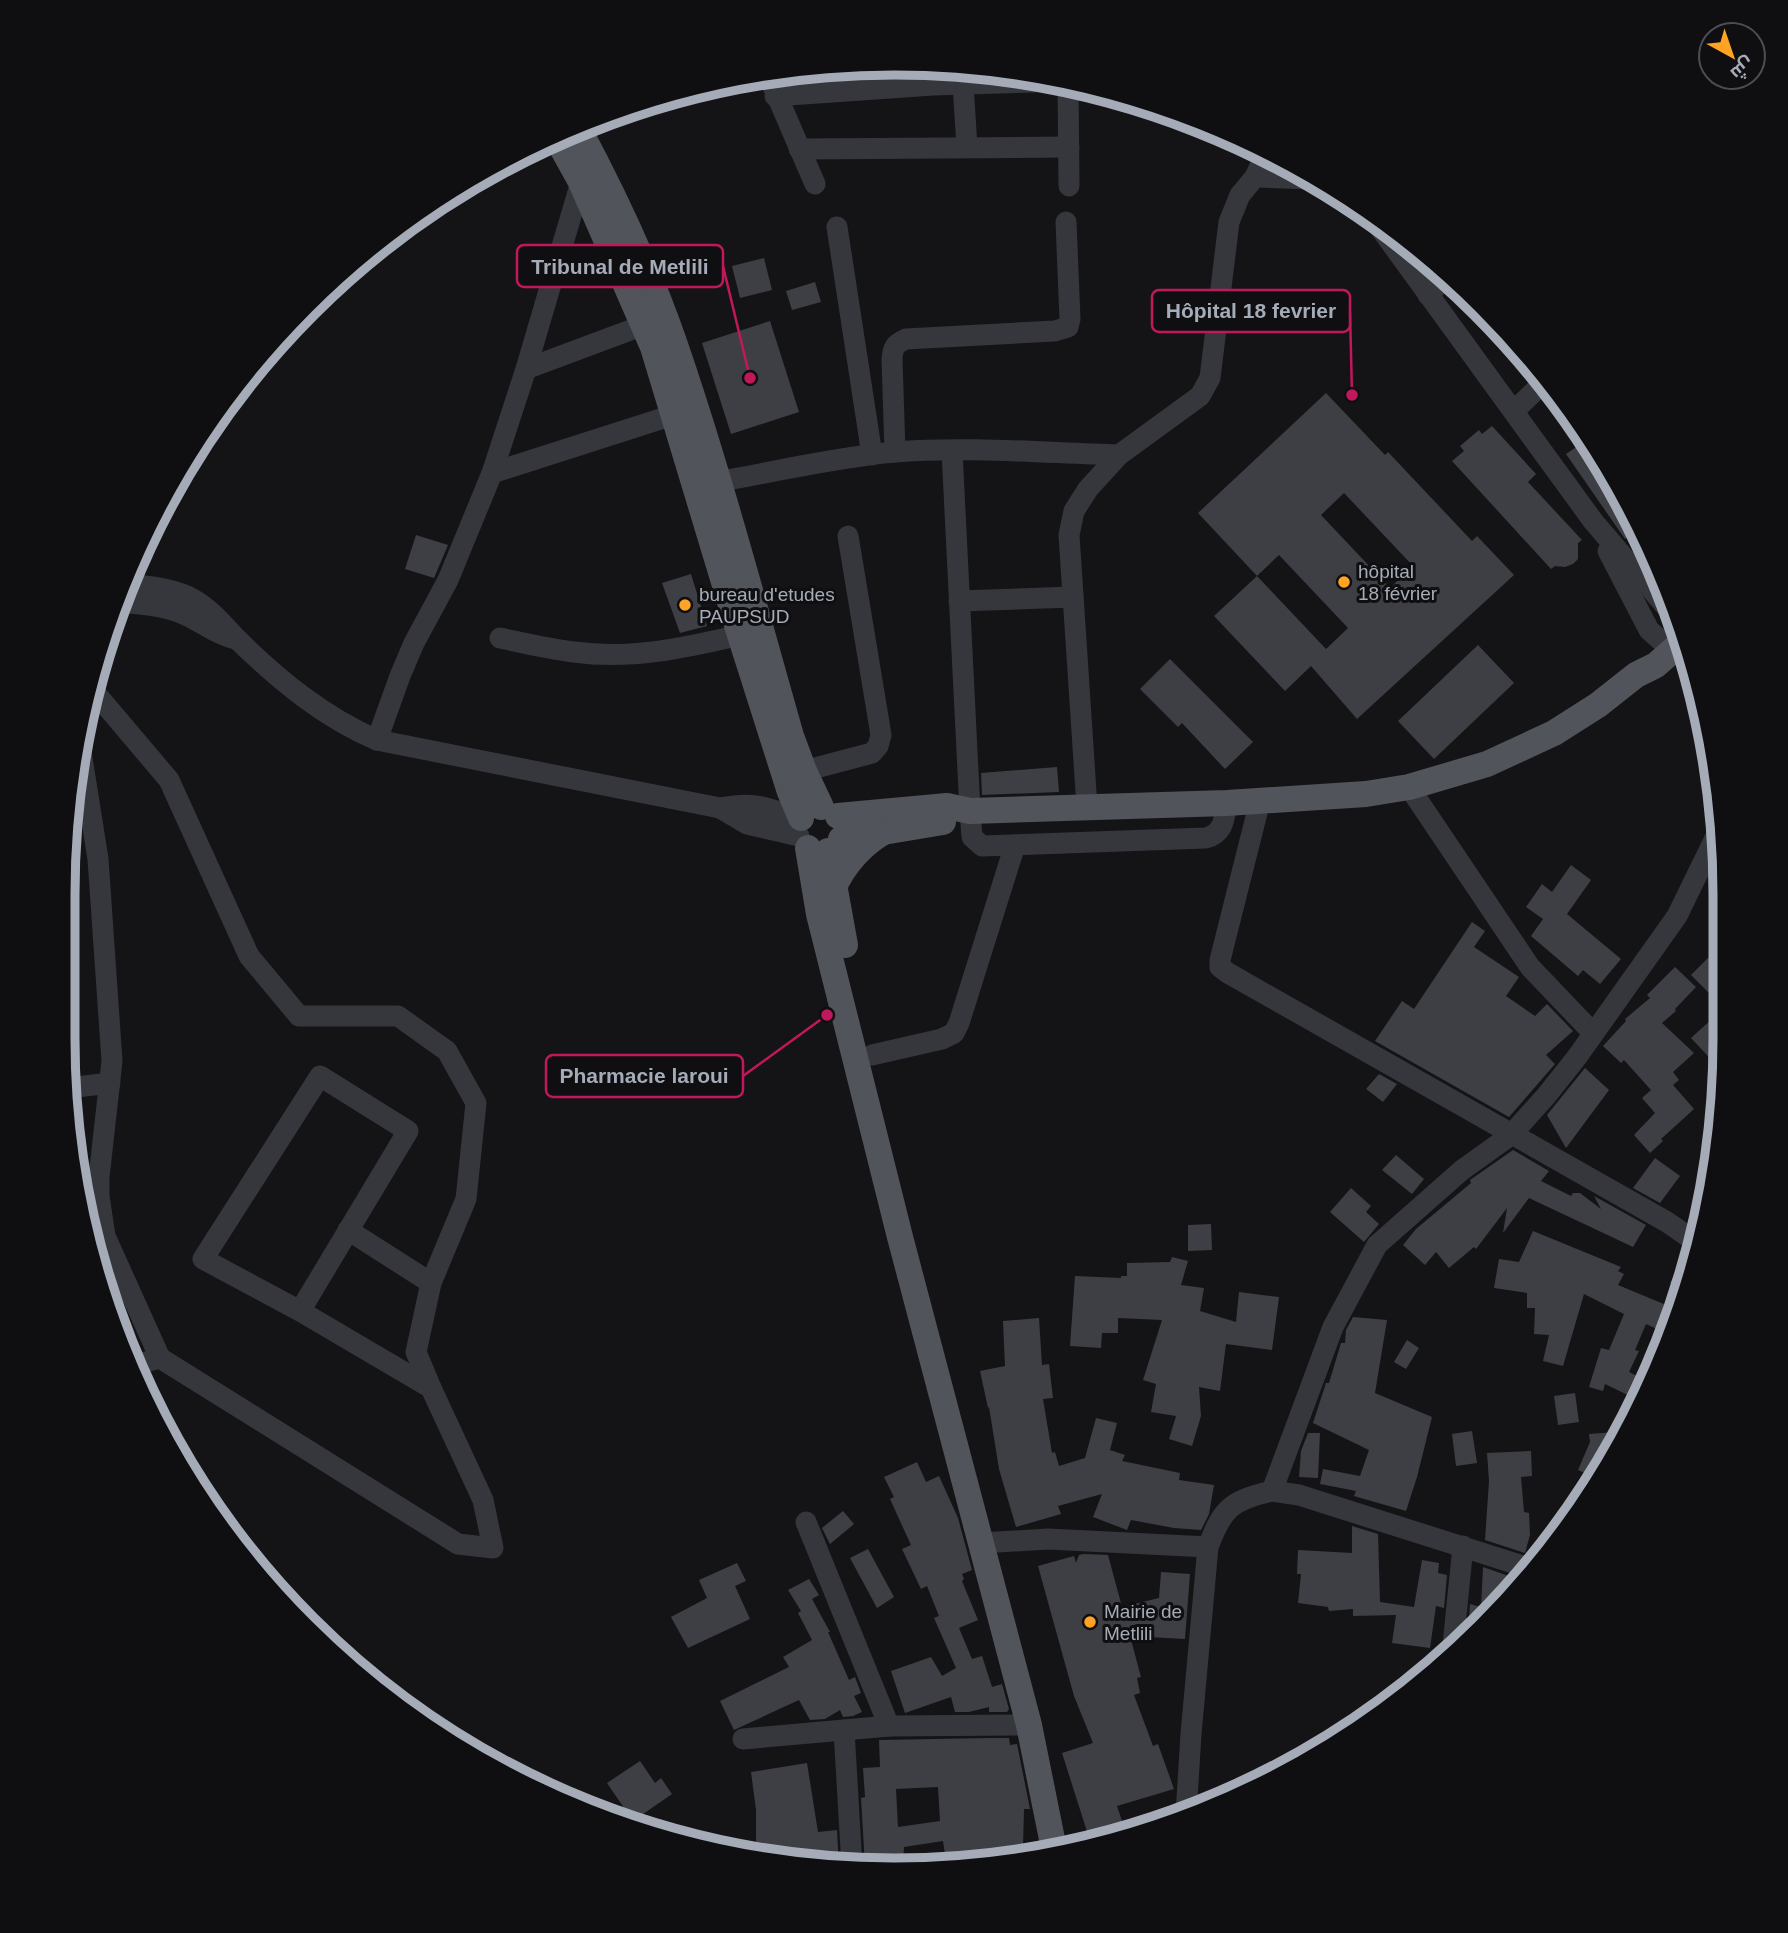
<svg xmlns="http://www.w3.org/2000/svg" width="1788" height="1933" font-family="Helvetica,Cairo,sans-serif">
  <rect width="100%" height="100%" fill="#141416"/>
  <g fill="#3e3f44" fill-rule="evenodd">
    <path d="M 764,258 L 772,290 L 740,298 L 732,266 Z"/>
    <path d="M 815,282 L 821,302 L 792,310 L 786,291 Z"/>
    <path d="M 770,321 L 799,412 L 731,434 L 702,343 Z"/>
    <path d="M 1326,393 L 1385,455 L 1388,452 L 1472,541 L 1477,536 L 1514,575 L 1357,719 L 1311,666 L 1285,691 L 1214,616 L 1257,576 L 1198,513 ZM 1344,493 L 1413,566 L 1390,588 L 1321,515 ZM 1279,555 L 1348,628 L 1326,649 L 1257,576 Z"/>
    <path d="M 1492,426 L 1536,474 L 1528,482 L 1582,540 L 1578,543 L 1578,559 L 1573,564 L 1565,567 L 1555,566 L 1551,569 L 1452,461 L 1464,451 L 1460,446 L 1479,430 L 1482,434 Z"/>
    <path d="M 1588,439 L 1637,530 L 1625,539 L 1566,454 Z"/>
    <path d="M 416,535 L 448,545 L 434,578 L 405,569 Z"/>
    <path d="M 691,574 L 707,626 L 680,633 L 662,583 Z"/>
    <path d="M 1478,645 L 1514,683 L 1434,759 L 1398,721 Z"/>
    <path d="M 1170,659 L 1253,742 L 1225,769 L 1182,723 L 1178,727 L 1140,689 Z"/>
    <path d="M 1057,767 L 1059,792 L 982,795 L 981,773 Z"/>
    <path d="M 1571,865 L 1591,880 L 1567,914 L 1621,959 L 1600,984 L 1583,970 L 1578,976 L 1531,936 L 1543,919 L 1526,907 L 1542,884 L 1552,892 Z"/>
    <path d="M 1472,922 L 1485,931 L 1474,947 L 1519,977 L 1506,996 L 1535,1016 L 1547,1004 L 1573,1031 L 1546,1055 L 1555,1064 L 1509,1117 L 1375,1041 L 1402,1001 L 1414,1009 Z"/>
    <path d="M 1724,942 L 1722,986 L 1712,996 L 1691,975 Z"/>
    <path d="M 1675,967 L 1696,987 L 1675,1009 L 1676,1011 L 1662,1023 L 1694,1053 L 1673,1072 L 1679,1080 L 1673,1085 L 1694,1109 L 1661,1139 L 1663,1141 L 1650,1153 L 1634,1135 L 1655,1113 L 1642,1098 L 1651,1090 L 1624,1060 L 1621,1063 L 1603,1046 L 1626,1021 L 1625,1019 L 1650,998 L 1647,995 Z"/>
    <path d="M 1712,1019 L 1721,1028 L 1720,1069 L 1691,1038 Z"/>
    <path d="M 1585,1068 L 1609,1090 L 1566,1148 L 1547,1115 Z"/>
    <path d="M 1379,1074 L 1397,1084 L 1383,1102 L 1366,1089 Z"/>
    <path d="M 1513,1150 L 1549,1171 L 1541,1181 L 1571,1196 L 1573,1193 L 1580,1193 L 1601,1209 L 1594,1196 L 1646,1225 L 1633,1247 L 1529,1198 L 1503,1233 L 1507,1208 L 1476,1249 L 1474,1247 L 1449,1268 L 1436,1252 L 1425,1265 L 1403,1245 L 1416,1229 L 1471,1183 L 1470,1180 Z"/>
    <path d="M 1396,1155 L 1424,1179 L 1412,1194 L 1382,1170 Z"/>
    <path d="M 1655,1158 L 1680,1176 L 1660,1203 L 1633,1188 Z"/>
    <path d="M 1351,1188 L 1371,1206 L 1366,1212 L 1379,1224 L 1364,1242 L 1330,1212 Z"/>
    <path d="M 1211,1224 L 1212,1250 L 1188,1251 L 1188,1225 Z"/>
    <path d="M 1533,1231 L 1621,1267 L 1618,1271 L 1624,1274 L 1618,1285 L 1671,1307 L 1661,1331 L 1646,1324 L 1635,1350 L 1639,1351 L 1629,1372 L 1647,1381 L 1638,1400 L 1605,1384 L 1603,1391 L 1589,1387 L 1601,1348 L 1609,1350 L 1624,1314 L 1584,1294 L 1563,1366 L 1543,1361 L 1549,1335 L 1534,1334 L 1535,1308 L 1527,1308 L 1527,1293 L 1494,1288 L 1499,1259 L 1519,1262 Z"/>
    <path d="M 1688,1253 L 1693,1254 L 1684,1292 L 1670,1283 Z"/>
    <path d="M 1172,1257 L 1188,1261 L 1181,1285 L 1204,1288 L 1200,1311 L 1236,1322 L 1239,1292 L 1279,1297 L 1272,1350 L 1226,1344 L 1220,1391 L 1199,1387 L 1201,1416 L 1192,1446 L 1169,1439 L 1176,1416 L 1151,1412 L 1156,1384 L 1143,1380 L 1162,1320 L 1118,1318 L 1118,1333 L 1102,1333 L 1101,1348 L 1070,1346 L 1075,1276 L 1121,1278 L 1121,1276 L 1127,1276 L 1127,1263 L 1170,1262 Z"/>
    <path d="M 1353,1317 L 1387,1320 L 1375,1393 L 1432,1417 L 1417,1477 L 1406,1511 L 1354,1496 L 1356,1491 L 1320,1484 L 1323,1469 L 1360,1476 L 1369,1450 L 1313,1423 L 1326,1383 L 1329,1383 L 1341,1343 L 1345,1343 L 1346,1330 Z"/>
    <path d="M 1039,1318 L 1042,1365 L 1049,1364 L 1053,1398 L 1043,1399 L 1052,1453 L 1055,1452 L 1059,1466 L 1085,1458 L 1096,1418 L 1117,1423 L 1110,1450 L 1125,1455 L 1122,1461 L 1180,1473 L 1179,1480 L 1214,1485 L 1209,1514 L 1201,1530 L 1174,1528 L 1131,1520 L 1127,1530 L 1093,1517 L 1102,1494 L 1058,1506 L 1061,1514 L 1016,1527 L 999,1469 L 989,1407 L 988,1408 L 980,1371 L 1005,1366 L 1003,1321 Z"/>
    <path d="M 1407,1340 L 1419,1348 L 1406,1369 L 1394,1362 Z"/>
    <path d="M 1575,1393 L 1579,1422 L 1558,1425 L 1554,1396 Z"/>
    <path d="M 1472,1431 L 1477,1463 L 1456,1466 L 1452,1434 Z"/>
    <path d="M 1616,1432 L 1615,1452 L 1605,1452 L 1594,1477 L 1578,1470 L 1590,1442 L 1589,1434 Z"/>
    <path d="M 1308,1433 L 1320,1433 L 1318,1478 L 1299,1477 L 1301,1451 Z"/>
    <path d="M 1531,1451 L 1532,1476 L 1521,1477 L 1524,1512 L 1529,1513 L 1530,1535 L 1525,1553 L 1485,1540 L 1489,1481 L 1487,1453 Z"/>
    <path d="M 917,1462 L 926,1482 L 939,1476 L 958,1518 L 972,1570 L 962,1574 L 964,1579 L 962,1581 L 978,1620 L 959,1628 L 972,1659 L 982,1656 L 992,1687 L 1002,1684 L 1009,1709 L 1007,1712 L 989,1712 L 989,1707 L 969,1712 L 955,1712 L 951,1697 L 905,1713 L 891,1671 L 931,1657 L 942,1676 L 956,1668 L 934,1618 L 939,1616 L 927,1586 L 921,1589 L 902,1549 L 911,1545 L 890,1499 L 894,1497 L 884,1477 Z"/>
    <path d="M 843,1511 L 854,1524 L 830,1544 L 822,1528 Z"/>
    <path d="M 1352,1526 L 1378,1534 L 1380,1602 L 1414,1607 L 1422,1560 L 1439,1563 L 1438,1573 L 1447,1575 L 1444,1608 L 1436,1606 L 1430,1648 L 1392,1643 L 1396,1615 L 1353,1616 L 1353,1609 L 1329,1611 L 1328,1607 L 1298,1603 L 1301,1574 L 1297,1574 L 1298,1550 L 1352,1553 Z"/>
    <path d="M 868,1549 L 894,1597 L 877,1608 L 850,1558 Z"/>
    <path d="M 1083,1554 L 1108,1555 L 1122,1607 L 1159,1598 L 1161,1572 L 1190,1574 L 1185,1639 L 1130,1636 L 1141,1677 L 1137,1678 L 1140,1693 L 1134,1695 L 1153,1746 L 1158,1744 L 1174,1789 L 1117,1806 L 1126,1833 L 1091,1844 L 1062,1753 L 1093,1743 L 1074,1696 L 1038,1566 L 1074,1556 L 1076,1563 L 1079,1555 Z"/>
    <path d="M 737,1563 L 746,1581 L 735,1586 L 750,1619 L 688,1648 L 671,1617 L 707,1598 L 699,1580 Z"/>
    <path d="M 1483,1567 L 1523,1581 L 1468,1632 L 1470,1604 L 1481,1607 Z"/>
    <path d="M 809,1579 L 819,1595 L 812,1599 L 830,1632 L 828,1632 L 849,1680 L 855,1677 L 861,1693 L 854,1696 L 862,1712 L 853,1716 L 843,1717 L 840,1710 L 825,1719 L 810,1720 L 799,1700 L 734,1730 L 720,1701 L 789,1667 L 783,1657 L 812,1640 L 798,1613 L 801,1611 L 788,1590 Z"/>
    <path d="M 990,1738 L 1009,1738 L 1010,1745 L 1017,1744 L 1030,1809 L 1024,1809 L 1023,1846 L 1014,1846 L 1014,1857 L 946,1861 L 943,1841 L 904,1847 L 903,1864 L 865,1866 L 861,1798 L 865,1797 L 863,1768 L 880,1767 L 879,1740 ZM 938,1787 L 940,1821 L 898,1827 L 896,1789 Z"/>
    <path d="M 640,1761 L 655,1783 L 661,1778 L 672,1794 L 633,1821 L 607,1783 Z"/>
    <path d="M 807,1763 L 818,1832 L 837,1830 L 839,1868 L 756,1854 L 756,1810 L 751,1772 Z"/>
  </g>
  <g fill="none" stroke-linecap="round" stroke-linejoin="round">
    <g stroke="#35373c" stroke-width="21">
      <path d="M 768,75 L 815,184"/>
      <path d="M 1068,83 L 1069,186"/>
      <path d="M 963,84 L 967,147"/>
      <path d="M 775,96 L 933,85 L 1063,81"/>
      <path d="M 799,149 L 1069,147"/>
      <path d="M 1255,177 L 1311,179"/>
      <path d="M 1370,214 L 1593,521 L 1674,616"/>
      <path d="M 837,227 L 872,455"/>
      <path d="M 1428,295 L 1446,277"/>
      <path d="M 526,369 L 644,325"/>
      <path d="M 1514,411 L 1544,382"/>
      <path d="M 952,451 L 970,811 L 972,837 L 982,846 L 1206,838 C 1224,833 1224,819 1227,803"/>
      <path d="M 895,452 L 892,359 C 893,347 895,344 906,339 L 1055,331 L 1068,327 L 1070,319 L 1066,222"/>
      <path d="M 492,473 L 673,415"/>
      <path d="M 703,484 C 767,474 829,458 894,452 C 968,446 1045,453 1119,455"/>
      <path d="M 1608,551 L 1649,630 L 1667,646 L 1685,654"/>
      <path d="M 124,584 C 145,586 167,587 187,596 C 211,608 221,623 239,641 C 280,681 325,718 377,740 L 720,808 C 757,801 766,808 801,819"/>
      <path d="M 959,601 L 1073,597"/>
      <path d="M 118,602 C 139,604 161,605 181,613 C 199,620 213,633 232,638"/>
      <path d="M 500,638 C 524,643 549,649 574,652 C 630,660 685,648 740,635"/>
      <path d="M 79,739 L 98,859 L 112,1061 L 99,1177 L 99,1196 L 105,1236 L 160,1358 L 458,1544 L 493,1548 L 483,1500 L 431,1388 L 416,1352 L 431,1283 L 466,1199 L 476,1103 L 447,1051 L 398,1016 L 299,1016 L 249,956 L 169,780 L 92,689"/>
      <path d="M 377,740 L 400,676 L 414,643 L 448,580 L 492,473 L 526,369 L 581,182"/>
      <path d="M 804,771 L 872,753 L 878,746 L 881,735 L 848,536"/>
      <path d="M 1409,787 L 1530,967 L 1593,1033"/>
      <path d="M 1260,801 L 1220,960 L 1220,967 L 1228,973 L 1667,1222 L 1696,1242"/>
      <path d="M 1087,807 L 1069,535 L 1074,511 L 1088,489 L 1119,455 L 1200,396 L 1210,378 L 1229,222 L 1240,195 L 1255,177 L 1265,155"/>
      <path d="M 720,808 L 747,824 L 799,836"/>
      <path d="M 872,1055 L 942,1039 L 954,1033 L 959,1023 L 1015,845"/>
      <path d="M 68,1088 L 110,1083"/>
      <path d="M 348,1230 L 431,1283"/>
      <path d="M 300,1311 L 408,1131 L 320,1076 L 203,1259 L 300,1311 L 431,1388"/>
      <path d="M 135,1365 L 160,1358"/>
      <path d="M 1272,1491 L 1299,1495 L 1532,1569"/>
      <path d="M 806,1522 L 889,1726"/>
      <path d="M 981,1543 L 1048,1539 L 1208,1547"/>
      <path d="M 1453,1645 L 1463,1546"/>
      <path d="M 844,1730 L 852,1867"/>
      <path d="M 743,1739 L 889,1726 L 1029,1725"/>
      <path d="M 1186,1815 L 1191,1734 L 1208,1547 C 1223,1507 1231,1501 1272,1491 L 1333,1327 L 1377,1245 L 1462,1170 L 1511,1135 L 1546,1096 L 1577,1057 L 1677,916 L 1719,830"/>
    </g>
    <g stroke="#51545b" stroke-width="26">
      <path d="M 577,126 C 614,195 647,265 673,339 C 718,469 753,603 791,736 L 804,771 L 821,807"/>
      <path d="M 556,137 L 581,182 L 653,347 L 740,635 L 790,792 L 801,818"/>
      <path d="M 838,816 L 947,806 L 970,811 L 1227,803 L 1366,794 L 1409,787 L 1487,764 L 1554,733 L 1598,705 L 1636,675 L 1656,665 L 1682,642"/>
      <path d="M 841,839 L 943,822"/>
      <path d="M 808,848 L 819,914 L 900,1237 L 1029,1725 L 1055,1854"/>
      <path d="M 828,851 L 845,945"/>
      <path d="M 833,889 C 844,865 859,847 882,833"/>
    </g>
  </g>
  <g fill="#ffa324" stroke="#0f0f11" stroke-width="2.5">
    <circle cx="1344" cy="582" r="7"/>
    <circle cx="685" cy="605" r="7"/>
    <circle cx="1090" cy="1622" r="7"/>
  </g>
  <g text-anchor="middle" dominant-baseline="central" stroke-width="6" stroke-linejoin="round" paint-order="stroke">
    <g font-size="19" fill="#a5acb8" stroke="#0f0f11" text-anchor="start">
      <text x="1358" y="571">hôpital<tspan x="1358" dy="22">18 février</tspan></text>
      <text x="699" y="594">bureau d'etudes<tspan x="699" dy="22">PAUPSUD</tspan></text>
      <text x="1104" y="1611">Mairie de<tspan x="1104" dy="22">Metlili</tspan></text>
    </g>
  </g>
  <path d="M0 0H1788V1933H0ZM894 75H894A819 819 0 0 1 1713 894V1039A819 819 0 0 1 894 1858H894A819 819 0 0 1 75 1039V894A819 819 0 0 1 894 75Z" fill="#0f0f11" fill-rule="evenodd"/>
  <path fill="none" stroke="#a5acb8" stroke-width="9" d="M894 75H894A819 819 0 0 1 1713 894V1039A819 819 0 0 1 894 1858H894A819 819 0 0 1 75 1039V894A819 819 0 0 1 894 75Z"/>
  <path fill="none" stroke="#c2185b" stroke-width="2.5" d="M750 378L723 266M1352 395L1350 311M827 1015L743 1076"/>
  <g fill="#c2185b" stroke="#0f0f11" stroke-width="2.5">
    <circle cx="750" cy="378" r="7"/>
    <circle cx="1352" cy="395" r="7"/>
    <circle cx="827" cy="1015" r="7"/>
  </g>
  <g fill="#0f0f11" stroke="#c2185b" stroke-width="2.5">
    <rect x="517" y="245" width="206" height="42" rx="7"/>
    <rect x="1152" y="290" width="198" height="42" rx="7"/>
    <rect x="546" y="1055" width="197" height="42" rx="7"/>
  </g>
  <g font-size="21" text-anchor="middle" font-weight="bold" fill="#a5acb8">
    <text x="620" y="274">Tribunal de Metlili</text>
    <text x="1251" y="318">Hôpital 18 fevrier</text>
    <text x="644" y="1083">Pharmacie laroui</text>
  </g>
  <g transform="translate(1732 56) rotate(140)"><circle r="33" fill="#0f0f11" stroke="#4b4e54" stroke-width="2"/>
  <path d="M0-5L12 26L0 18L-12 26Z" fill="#ffa324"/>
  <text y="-10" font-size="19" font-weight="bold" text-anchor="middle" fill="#a5acb8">ش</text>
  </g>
</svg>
